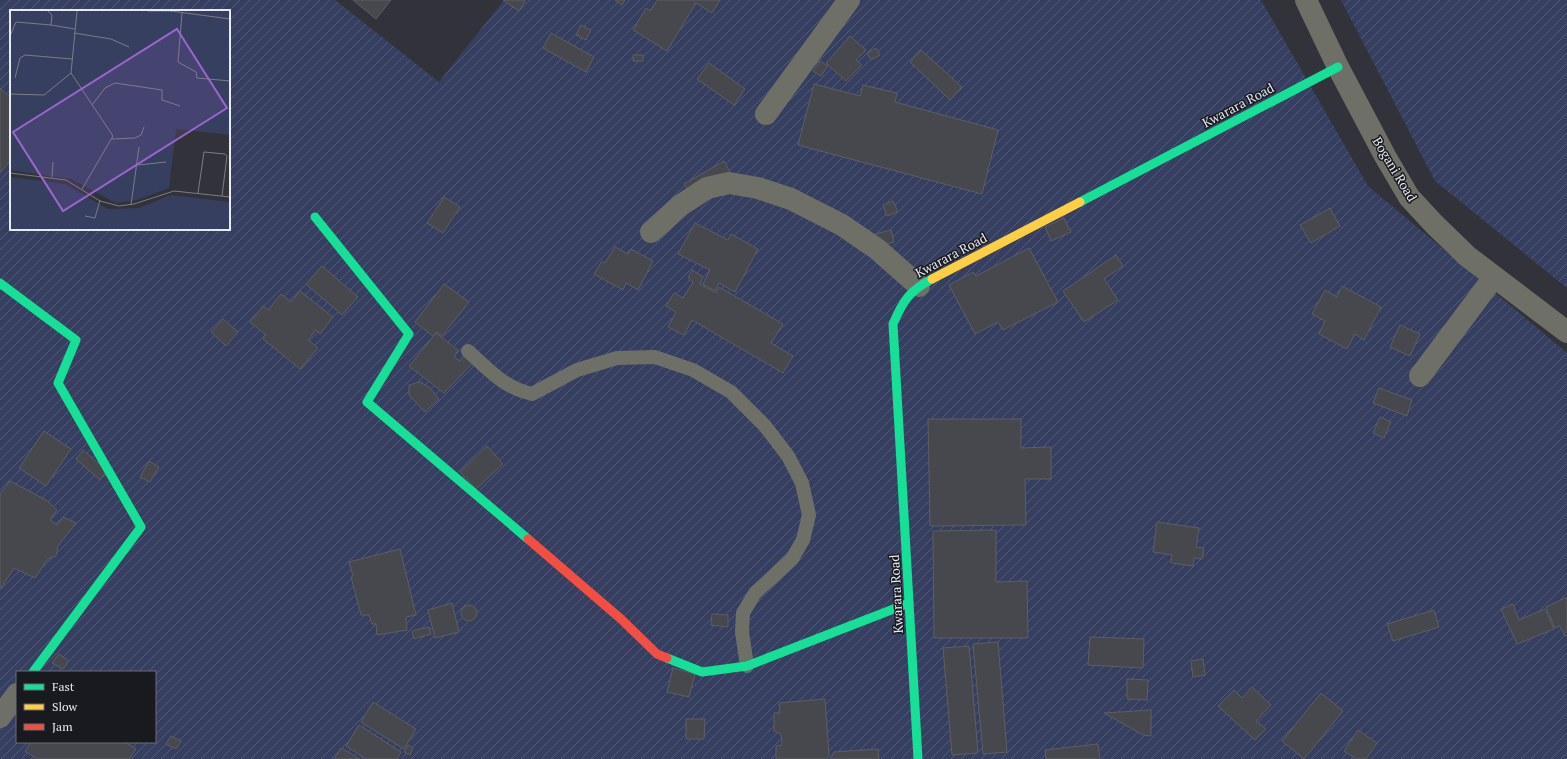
<svg xmlns="http://www.w3.org/2000/svg" width="1567" height="759" font-family="'PT Serif',serif">
  <defs>
    <pattern id="garden-furrows" width="10" height="10" patternUnits="userSpaceOnUse"><rect width="10" height="10" fill="#373f61"/><path d="M-1 1l2-2M0 10L10 0M9 11l2-2" fill="none" stroke="#545b78"/></pattern>
  </defs>
  <rect width="100%" height="100%" fill="#32333a"/>
  <g fill="url(#garden-furrows)" fill-rule="evenodd">
    <path d="M 0,0 L 335,0 L 439,82 L 504,0 L 1261,0 L 1368,186 L 1567,353 L 1567,759 L 0,759 ZM 11,11 L 229,11 L 229,229 L 11,229 ZM 17,672 L 155,672 L 155,742 L 17,742 Z"/>
    <path d="M 1341,0 L 1567,0 L 1567,288 L 1435,181 Z"/>
  </g>
  <g fill="#46484d" stroke="#5d5e64">
    <path d="M 353,0 L 391,0 L 376,19 Z"/>
    <path d="M 503,0 L 524,0 L 525,1 L 519,11 Z"/>
    <path d="M 615,0 L 625,0 L 622,5 Z"/>
    <path d="M 657,0 L 720,0 L 712,13 L 696,3 L 667,51 L 633,30 L 646,8 L 650,11 Z"/>
    <path d="M 581,25 L 591,30 L 586,40 L 576,35 Z"/>
    <path d="M 551,33 L 594,57 L 586,72 L 543,48 Z"/>
    <path d="M 850,36 L 866,50 L 856,60 L 862,65 L 846,81 L 826,63 Z"/>
    <path d="M 876,48 L 880,55 L 871,60 L 867,53 Z"/>
    <path d="M 921,50 L 962,87 L 950,100 L 910,62 Z"/>
    <rect x="633" y="55" width="10" height="6"/>
    <path d="M 820,61 L 828,66 L 821,76 L 813,71 Z"/>
    <path d="M 709,63 L 745,89 L 734,105 L 697,79 Z"/>
    <path d="M 814,84 L 860,96 L 863,85 L 897,93 L 895,102 L 998,130 L 982,194 L 798,145 Z"/>
    <path d="M 0,88 L 11,98 L 11,160 L 0,173 Z"/>
    <path d="M 724,161 L 730,172 L 690,195 L 684,184 Z"/>
    <path d="M 444,197 L 460,207 L 443,233 L 427,223 Z"/>
    <path d="M 893,201 L 898,212 L 887,216 L 883,205 Z"/>
    <path d="M 1330,208 L 1340,226 L 1311,243 L 1300,225 Z"/>
    <path d="M 1064,218 L 1071,232 L 1051,241 L 1045,227 Z"/>
    <path d="M 695,223 L 728,240 L 731,234 L 758,249 L 735,292 L 719,283 L 715,291 L 703,284 L 710,270 L 678,254 Z"/>
    <path d="M 891,230 L 894,242 L 878,247 L 875,234 Z"/>
    <path d="M 615,247 L 628,254 L 631,249 L 653,261 L 638,290 L 626,283 L 623,290 L 594,274 L 602,261 L 605,263 Z"/>
    <path d="M 1029,248 L 1058,302 L 1003,330 L 998,322 L 975,334 L 949,285 L 973,272 L 976,276 Z"/>
    <path d="M 1116,255 L 1123,266 L 1104,279 L 1118,300 L 1084,322 L 1063,291 Z"/>
    <path d="M 322,266 L 358,297 L 342,315 L 306,284 Z"/>
    <path d="M 692,270 L 703,277 L 700,284 L 716,293 L 719,287 L 783,324 L 771,343 L 793,356 L 783,373 L 692,320 L 684,335 L 668,327 L 676,312 L 666,306 L 674,293 L 683,298 L 693,282 L 688,278 Z"/>
    <path d="M 444,284 L 469,302 L 442,336 L 437,332 L 433,336 L 415,322 Z"/>
    <path d="M 1342,286 L 1381,307 L 1364,340 L 1355,334 L 1347,349 L 1319,334 L 1325,321 L 1312,314 L 1325,290 L 1337,297 Z"/>
    <path d="M 300,291 L 333,317 L 320,334 L 316,330 L 308,340 L 318,348 L 300,369 L 263,339 L 266,335 L 250,322 L 263,306 L 268,310 L 281,294 L 291,302 Z"/>
    <path d="M 223,319 L 238,332 L 226,346 L 211,332 Z"/>
    <path d="M 1400,325 L 1420,334 L 1410,356 L 1390,347 Z"/>
    <path d="M 436,333 L 458,350 L 454,357 L 460,361 L 464,355 L 474,362 L 444,393 L 409,366 Z"/>
    <path d="M 420,382 L 429,387 L 439,399 L 425,412 L 409,395 L 409,385 Z"/>
    <path d="M 1379,388 L 1412,400 L 1407,416 L 1373,403 Z"/>
    <path d="M 1380,417 L 1391,422 L 1384,438 L 1373,433 Z"/>
    <path d="M 928,419 L 1021,419 L 1021,448 L 1051,447 L 1051,479 L 1025,479 L 1026,525 L 930,526 Z"/>
    <path d="M 44,431 L 71,449 L 46,486 L 19,468 Z"/>
    <path d="M 487,446 L 503,464 L 476,489 L 460,472 Z"/>
    <path d="M 83,450 L 107,471 L 100,480 L 76,459 Z"/>
    <path d="M 149,461 L 159,467 L 150,482 L 140,477 Z"/>
    <path d="M 10,481 L 46,500 L 57,510 L 50,520 L 57,525 L 63,517 L 76,523 L 58,546 L 56,556 L 48,559 L 35,578 L 14,568 L 1,588 L 0,587 L 0,494 Z"/>
    <path d="M 1157,522 L 1199,528 L 1196,547 L 1204,548 L 1202,559 L 1194,558 L 1193,566 L 1171,563 L 1172,555 L 1153,552 Z"/>
    <path d="M 996,530 L 996,582 L 1027,581 L 1028,638 L 934,638 L 933,531 Z"/>
    <path d="M 400,549 L 416,615 L 406,617 L 407,630 L 377,635 L 376,624 L 372,624 L 369,615 L 361,615 L 351,577 L 353,576 L 349,562 Z"/>
    <path d="M 1567,597 L 1567,635 L 1565,636 L 1560,626 L 1555,628 L 1546,607 Z"/>
    <path d="M 452,603 L 459,632 L 435,638 L 428,610 Z"/>
    <path d="M 1513,604 L 1519,620 L 1545,609 L 1554,629 L 1517,644 L 1501,609 Z"/>
    <circle cx="469" cy="613" r="8"/>
    <path d="M 1434,610 L 1439,627 L 1393,641 L 1387,624 Z"/>
    <path d="M 712,614 L 728,615 L 728,627 L 711,625 Z"/>
    <path d="M 429,627 L 431,634 L 414,639 L 412,631 Z"/>
    <path d="M 1090,637 L 1144,639 L 1143,668 L 1088,665 Z"/>
    <path d="M 998,642 L 1007,752 L 983,754 L 973,644 Z"/>
    <path d="M 969,646 L 978,753 L 952,755 L 943,648 Z"/>
    <path d="M 59,654 L 69,661 L 63,669 L 52,663 Z"/>
    <path d="M 1203,659 L 1205,675 L 1193,677 L 1191,661 Z"/>
    <path d="M 673,668 L 695,674 L 689,697 L 667,692 Z"/>
    <path d="M 1127,679 L 1148,680 L 1147,700 L 1127,699 Z"/>
    <path d="M 1252,687 L 1271,705 L 1256,721 L 1266,729 L 1255,740 L 1218,706 L 1234,690 L 1242,698 Z"/>
    <path d="M 1321,693 L 1343,711 L 1304,759 L 1282,741 Z"/>
    <path d="M 825,699 L 829,756 L 827,759 L 776,759 L 776,746 L 782,745 L 781,734 L 774,731 L 774,713 L 780,713 L 779,703 Z"/>
    <path d="M 373,702 L 416,729 L 404,749 L 361,722 Z"/>
    <path d="M 1151,710 L 1151,736 L 1143,735 L 1104,713 Z"/>
    <path d="M 686,719 L 705,719 L 704,739 L 686,739 Z"/>
    <path d="M 359,725 L 401,752 L 397,759 L 366,759 L 346,746 Z"/>
    <path d="M 1358,730 L 1377,743 L 1366,759 L 1356,759 L 1344,751 Z"/>
    <path d="M 171,736 L 181,741 L 176,749 L 166,744 Z"/>
    <path d="M 31,742 L 125,742 L 136,749 L 129,759 L 37,759 L 25,751 Z"/>
    <path d="M 1098,744 L 1100,759 L 1046,759 L 1045,750 Z"/>
    <path d="M 408,745 L 413,748 L 410,755 L 404,752 Z"/>
    <path d="M 341,748 L 360,759 L 334,759 Z"/>
    <path d="M 878,749 L 879,759 L 830,759 L 834,752 Z"/>
  </g>
  <g fill="none" stroke-linecap="round" stroke-linejoin="round">
    <path stroke="#6e7068" stroke-width="14" d="M 468,351 C 488,369 504,388 532,394 L 577,370 L 617,358 L 655,357 L 693,370 L 731,392 L 765,426 L 788,456 L 802,483 L 809,515 L 803,540 L 792,559 L 755,593 L 743,613 L 742,632 L 747,666"/>
    <g stroke="#6e7068" stroke-width="22">
      <path d="M 1306,0 L 1338,67 L 1385,156 L 1409,197 L 1434,224 L 1467,256 L 1567,332"/>
      <path d="M 766,114 L 849,0"/>
      <path d="M 651,232 L 681,205 L 707,188 L 729,183 L 758,188 L 791,199 L 842,225 L 877,249 L 919,286"/>
      <path d="M 1420,376 L 1494,277"/>
      <path d="M 0,717 L 17,694"/>
    </g>
    <g stroke="#16e098" stroke-width="9">
      <path d="M 1080,202 L 1338,67"/>
      <path d="M 315,217 L 409,334 L 367,402 L 528,539"/>
      <path d="M 0,283 L 76,340 L 58,383 L 141,527 L 33,672"/>
      <path d="M 667,658 L 702,672 L 747,666 L 909,603"/>
      <path d="M 918,759 L 893,324 C 903,301 909,291 932,279"/>
    </g>
    <path stroke="#ffcf43" stroke-width="9" d="M 932,279 L 1080,202"/>
    <path stroke="#f24e42" stroke-width="9" d="M 528,539 L 621,619 L 657,654 L 667,658"/>
  </g>
  <g text-anchor="middle" dominant-baseline="central" stroke-width="3" stroke-linejoin="round" paint-order="stroke">
    <g font-size="13" fill="#e8eaf2" stroke="#181a1f">
      <text transform="translate(1238 105) rotate(-28)">Kwarara Road</text>
      <text transform="translate(1395 169) rotate(59)">Bogani Road</text>
      <text transform="translate(951 255) rotate(-28)">Kwarara Road</text>
      <text transform="translate(896 594) rotate(-93)">Kwarara Road</text>
    </g>
  </g>
  <g transform="translate(10 10)">
    <rect width="220" height="220" fill="#32333a"/>
    <path d="M 0,1 L 220,1 L 220,125 L 166,119 L 159,178 L 127,190 L 106,193 L 61,169 L 0,160 ZM 0,167 L 55,174 L 98,199 L 129,198 L 161,185 L 220,192 L 220,219 L 0,219 Z" fill="#373f61"/>
    <path fill="none" stroke="#7b7c84" stroke-width="1" d="M 38,1 L 42,5 L 41,15 L 65,19M 67,1 L 61,63 L 103,126 L 72,179M 138,1 L 162,1M 161,1 L 220,9M 172,3 L 168,52 L 186,62 L 187,68 L 220,71M 64,23 L 101,29 L 119,37M 0,26 L 6,12 L 41,15M 5,68 L 10,48 L 15,45 L 62,49M 0,84 L 34,85 L 61,63M 82,95 L 95,78 L 105,73 L 152,80 L 152,90 L 170,96M 102,129 L 125,128 L 131,125 L 134,117M 128,155 L 156,152M 0,163 L 56,170 L 90,191 L 109,196 L 124,194 L 164,181 L 220,187M 42,167 L 43,152M 188,183 L 194,142 L 215,144 L 217,146 L 212,186M 121,195 L 129,137M 75,206 L 85,208 L 90,190"/>
    <path fill="#9c65ce" fill-opacity="0.15" stroke="#9c65ce" stroke-width="2" d="M 167,19 L 217,98 L 53,201 L 3,122 Z"/>
    <rect width="220" height="220" fill="none" stroke="#e8eaf2" stroke-width="2"/>
  </g>
  <rect x="16" y="671" width="140" height="72" fill="#181a1f" stroke="#6b6d73"/>
  <rect x="24" y="684" width="20" height="6" fill="#16e098" stroke="#6b6d73"/>
  <text x="52" y="691" font-size="12" fill="#e8eaf2">Fast</text>
  <rect x="24" y="704" width="20" height="6" fill="#ffcf43" stroke="#6b6d73"/>
  <text x="52" y="711" font-size="12" fill="#e8eaf2">Slow</text>
  <rect x="24" y="724" width="20" height="6" fill="#f24e42" stroke="#6b6d73"/>
  <text x="52" y="731" font-size="12" fill="#e8eaf2">Jam</text>
</svg>
